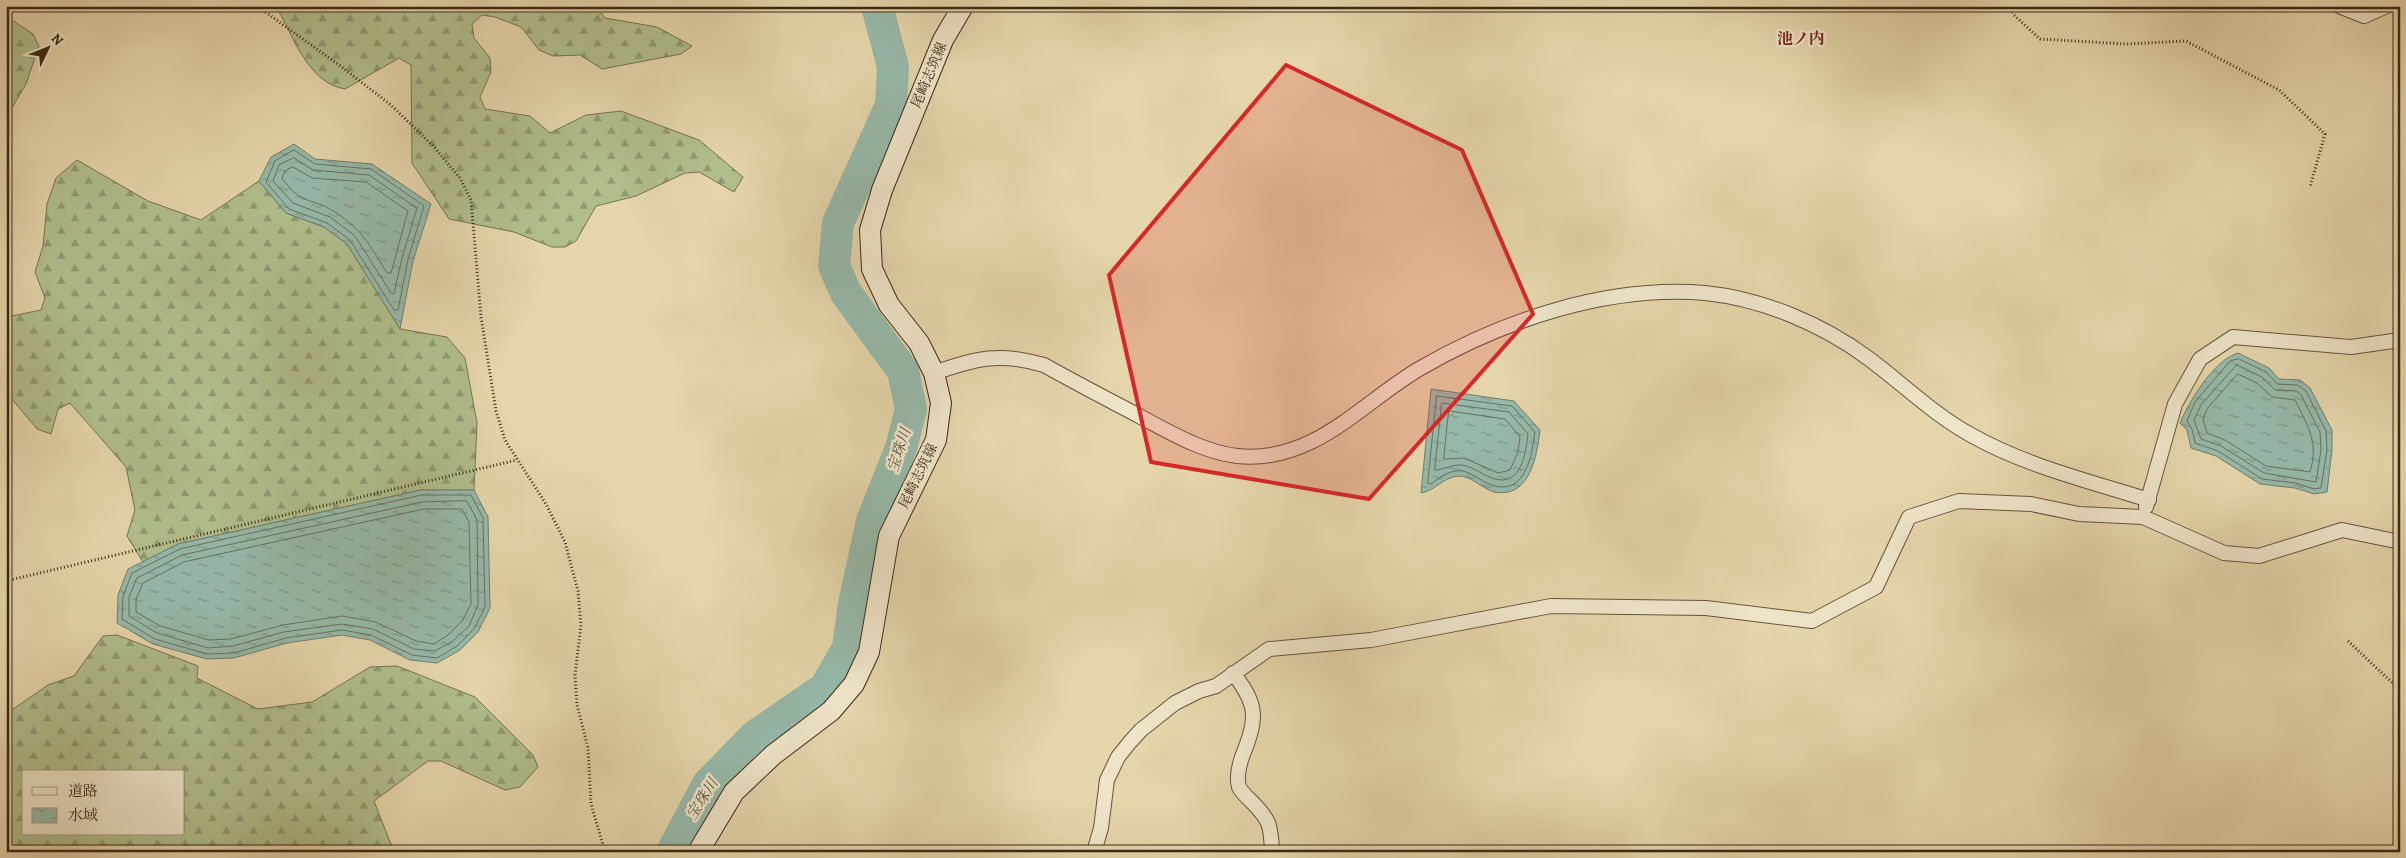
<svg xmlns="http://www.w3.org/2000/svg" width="2406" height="858" font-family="Alegreya,'Noto Serif JP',serif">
  <defs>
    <pattern id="forest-firs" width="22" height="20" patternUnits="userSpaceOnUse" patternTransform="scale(1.25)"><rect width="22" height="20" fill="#b0be8c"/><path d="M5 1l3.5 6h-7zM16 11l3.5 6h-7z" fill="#909a71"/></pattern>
    <pattern id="water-ripples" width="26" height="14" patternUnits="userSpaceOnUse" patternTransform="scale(1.25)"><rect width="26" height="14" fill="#96b9a9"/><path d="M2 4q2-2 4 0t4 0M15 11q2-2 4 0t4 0" fill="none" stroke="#7c9688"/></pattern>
  </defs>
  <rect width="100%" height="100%" fill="#e5d5aa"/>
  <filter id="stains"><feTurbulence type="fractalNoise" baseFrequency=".004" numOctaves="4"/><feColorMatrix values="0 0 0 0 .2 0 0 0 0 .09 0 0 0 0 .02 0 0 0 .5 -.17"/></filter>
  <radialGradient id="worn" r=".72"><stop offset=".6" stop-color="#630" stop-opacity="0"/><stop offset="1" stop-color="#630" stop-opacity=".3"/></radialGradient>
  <g fill="url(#forest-firs)" stroke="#767350" fill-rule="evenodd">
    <path d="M 276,6 L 596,6 L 605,18 L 657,27 L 692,46 L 681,54 L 602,69 L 580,55 L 553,56 L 539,50 L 521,27 L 495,17 L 482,15 L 472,24 L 474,38 L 490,58 L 491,72 L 480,97 L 485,109 L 530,116 L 550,133 L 586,115 L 621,111 L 699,140 L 743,177 L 734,192 L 699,172 L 685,173 L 636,196 L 596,206 L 576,241 L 565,247 L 552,247 L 514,232 L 449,219 L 412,163 L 411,65 L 399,58 L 345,89 C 308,83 293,36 276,6 Z"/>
    <path d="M 6,16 L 33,34 L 39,46 L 26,84 L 6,118 Z"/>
    <path d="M 77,160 L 148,201 L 201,220 L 259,181 L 286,213 L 324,227 L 347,244 L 400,329 L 447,337 L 465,358 L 477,423 L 474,490 L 421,490 L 178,544 L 143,562 L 127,536 L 135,510 L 126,467 L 70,403 L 58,409 L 51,434 L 37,429 L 6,392 L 6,313 L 12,316 L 41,310 L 45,298 L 35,272 L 43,246 L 47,204 L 56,178 Z"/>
    <path d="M 117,635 L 198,666 L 197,678 L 258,709 L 312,702 L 370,667 L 397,666 L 475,697 L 533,755 L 538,767 L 520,787 L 505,790 L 441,761 L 428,761 L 374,801 L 394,852 L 6,852 L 6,714 L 48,685 L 74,676 L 103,636 ZM 24,772 L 184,772 L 184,834 L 24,834 Z"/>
  </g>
  <g fill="url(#water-ripples)" stroke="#727f6e">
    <path d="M 294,144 L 315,159 L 372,164 L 431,204 L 413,261 L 400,329 L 347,244 L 324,227 L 286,213 L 259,181 L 271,157 Z"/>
    <path d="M 2238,353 L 2269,368 L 2279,379 L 2300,380 L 2310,388 L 2332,430 L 2332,450 L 2327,492 L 2314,494 L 2295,488 L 2260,484 L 2216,456 L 2191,448 L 2187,430 L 2180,423 C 2190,400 2214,360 2238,353 Z"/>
    <path d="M 1431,389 L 1514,401 L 1540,430 C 1537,456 1530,499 1494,492 C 1483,489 1471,476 1459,476 C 1443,477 1435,491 1421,493 Z"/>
    <path d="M 421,490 L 474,490 L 488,517 L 490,608 L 478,632 L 460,650 L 437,663 L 410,660 L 370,640 L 342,635 L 287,643 L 234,658 L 207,659 L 153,644 L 117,623 L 118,595 L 128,569 L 178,544 Z"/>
  </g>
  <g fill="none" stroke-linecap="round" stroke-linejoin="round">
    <g stroke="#68705f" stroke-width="1">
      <path d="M 294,150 L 315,164 L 371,169 L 424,206 L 408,259 L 398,310 L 394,310 L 350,240 L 327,223 L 289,209 L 266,182 L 275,161 Z"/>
      <path d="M 294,158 L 313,170 L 369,175 L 417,208 L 402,258 L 394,294 L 391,293 L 355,236 L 330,217 L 293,203 L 273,181 L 279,165 Z"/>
      <path d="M 293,167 L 312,178 L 366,182 L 408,211 L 391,273 L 387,273 C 370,246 363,230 335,212 C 312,197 301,206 282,178 L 285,171 Z"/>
      <path d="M 2239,359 L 2266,372 L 2277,384 L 2298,385 L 2306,391 L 2326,431 L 2327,450 L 2321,488 L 2314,489 L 2296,483 L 2262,479 L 2218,451 L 2195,443 L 2192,429 L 2187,421 L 2195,402 L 2230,361 Z"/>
      <path d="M 2237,365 L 2262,377 L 2275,390 L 2296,391 L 2301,395 L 2320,432 L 2321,450 L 2316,482 L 2264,473 L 2221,446 L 2201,439 L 2194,420 L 2201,405 Z"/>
      <path d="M 2238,374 L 2257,383 L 2272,397 L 2295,400 C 2308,426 2319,443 2310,472 L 2266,466 L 2225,440 L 2207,433 L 2203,419 L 2207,409 Z"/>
      <path d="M 1437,396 L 1512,406 L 1535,432 C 1532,454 1526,494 1495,486 C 1483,483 1474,474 1463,471 C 1451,469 1440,477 1431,484 L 1428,483 Z"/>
      <path d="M 1442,403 L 1509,412 L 1528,434 C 1525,460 1519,491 1487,476 C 1479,472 1470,466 1462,465 C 1453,464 1443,470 1435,470 Z"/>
      <path d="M 1449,411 L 1505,419 L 1520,437 L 1518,452 L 1510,470 L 1498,473 L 1464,458 L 1444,459 Z"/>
      <path d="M 422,495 L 471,495 L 483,518 L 485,607 L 474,629 L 457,646 L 437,658 L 412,655 L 371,635 L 342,630 L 286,638 L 234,653 L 207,654 L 155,639 L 122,619 L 123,596 L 132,573 L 180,549 Z"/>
      <path d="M 467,501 L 477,520 L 478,605 L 469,626 L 453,641 L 435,651 L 414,649 L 373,629 L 342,624 L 284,632 L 233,646 L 208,648 L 157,633 L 129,616 L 129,597 L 137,578 L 182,555 L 422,502 Z"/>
      <path d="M 424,509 L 462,509 L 469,522 L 471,604 L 462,621 L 448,635 L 434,644 L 416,641 L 376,622 L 342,616 L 283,625 L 231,639 L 209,640 L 160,626 L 136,612 L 136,599 L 143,583 L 184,562 Z"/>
    </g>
    <path stroke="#96b9a9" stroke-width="32" d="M 672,852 L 708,784 L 755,736 L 825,688 L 848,648 L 854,604 L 872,521 L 901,448 L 911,409 L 903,371 L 846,293 L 834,266 L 838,223 L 891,105 L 893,67 L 877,6"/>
    <g stroke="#66533a" stroke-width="16">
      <g id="minor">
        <path d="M 2339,6 L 2364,16 L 2387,6"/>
        <path d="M 934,373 C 976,358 1000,352 1044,365 C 1076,383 1109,400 1141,417 C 1171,433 1203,452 1237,456 C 1313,464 1360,404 1419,369 C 1503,320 1608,285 1705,293 C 1763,299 1822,324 1868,358 C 1903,384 1933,414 1971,435 C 2026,466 2089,481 2149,500"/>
        <path d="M 2146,507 L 2175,404 L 2200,359 L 2233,337 L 2351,347 L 2400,340"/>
        <path d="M 1233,673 C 1259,706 1257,719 1242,757 C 1239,766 1236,777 1239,787 C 1242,793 1247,797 1251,801 C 1270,820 1271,825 1272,852"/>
        <path d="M 1094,852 L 1101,828 L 1107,780 L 1118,757 L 1130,742 L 1141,730 L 1175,703 L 1199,691 L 1216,686 L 1269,649 L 1371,640 L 1551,606 L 1706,608 L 1812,621 L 1876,587 L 1909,517 L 1959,501 L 2031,504 L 2079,514 L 2143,517 L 2224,553 L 2259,556 L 2342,530 L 2400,542"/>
      </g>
    </g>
    <g stroke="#3b2815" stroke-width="22">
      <path id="secondary" d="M 698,852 L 734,792 L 773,755 L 831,711 L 854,684 L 869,652 L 889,536 L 936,440 L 941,403 L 934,373 L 919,343 L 889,305 L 872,269 L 870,230 L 882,190 L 943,40 L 963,6"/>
    </g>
    <g stroke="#3b2815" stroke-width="3" stroke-dasharray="1 2.5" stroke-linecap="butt">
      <path d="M 257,6 L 339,65 L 391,105 L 434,147 L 460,178 L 471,200 L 481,317 L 496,411 L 505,440 L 546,504 L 565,542 L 578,591 L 581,625 L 575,675 L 577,705 L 588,748 L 591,804 L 605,852"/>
      <path d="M 2009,6 L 2014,15 L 2040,39 L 2126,44 L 2186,41 L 2279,90 L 2325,134 L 2310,187"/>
      <path d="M 6,581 L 517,460"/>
      <path d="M 2348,641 L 2400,690"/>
    </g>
    <use href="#minor" stroke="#eee4c8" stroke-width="14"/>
    <use href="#secondary" stroke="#eee4c8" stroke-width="20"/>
  </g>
  <path fill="#d62828" fill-opacity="0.2" stroke="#d62828" stroke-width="4" stroke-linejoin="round" d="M 1286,65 L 1462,150 L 1533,314 L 1369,499 L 1151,462 L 1109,275 Z"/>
  <g text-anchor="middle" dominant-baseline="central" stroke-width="5" stroke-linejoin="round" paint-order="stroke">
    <g font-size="14" fill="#3b2815" stroke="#eee4c8">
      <text transform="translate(929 75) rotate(-67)">尾崎志筑線</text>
      <text transform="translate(918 476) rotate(-64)">尾崎志筑線</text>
    </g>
    <g font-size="15" font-style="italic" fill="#524c3a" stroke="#eee4c8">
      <text transform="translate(899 450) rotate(-72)">宝珠川</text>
      <text transform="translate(702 799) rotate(-58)">宝珠川</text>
    </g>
    <g font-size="16" font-weight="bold" fill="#7a1f14" stroke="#eee4c8">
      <text x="1801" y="39">池ノ内</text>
    </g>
  </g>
  <rect width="2406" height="858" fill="none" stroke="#e5d5aa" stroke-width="25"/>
  <rect x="8" y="8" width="2391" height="843" fill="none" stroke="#3b2815" stroke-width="2.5"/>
  <rect x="12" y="12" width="2381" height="833" fill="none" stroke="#3b2815"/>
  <rect x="22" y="770" width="162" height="65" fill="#eee4c8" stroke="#a69980"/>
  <rect x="32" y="787" width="25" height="8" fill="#eee4c8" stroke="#a69980"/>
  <text x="68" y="796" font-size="15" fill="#3b2815">道路</text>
  <rect x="32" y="808" width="25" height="15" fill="url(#water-ripples)" stroke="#a69980"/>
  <text x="68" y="820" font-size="15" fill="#3b2815">水域</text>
  <g transform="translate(48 48) rotate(47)" stroke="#eee4c8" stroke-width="4" paint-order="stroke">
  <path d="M0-4L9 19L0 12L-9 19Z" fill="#3b2815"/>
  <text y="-8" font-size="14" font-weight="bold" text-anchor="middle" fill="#3b2815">N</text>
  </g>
  <rect width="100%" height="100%" filter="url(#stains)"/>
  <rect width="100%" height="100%" fill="url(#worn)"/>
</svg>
